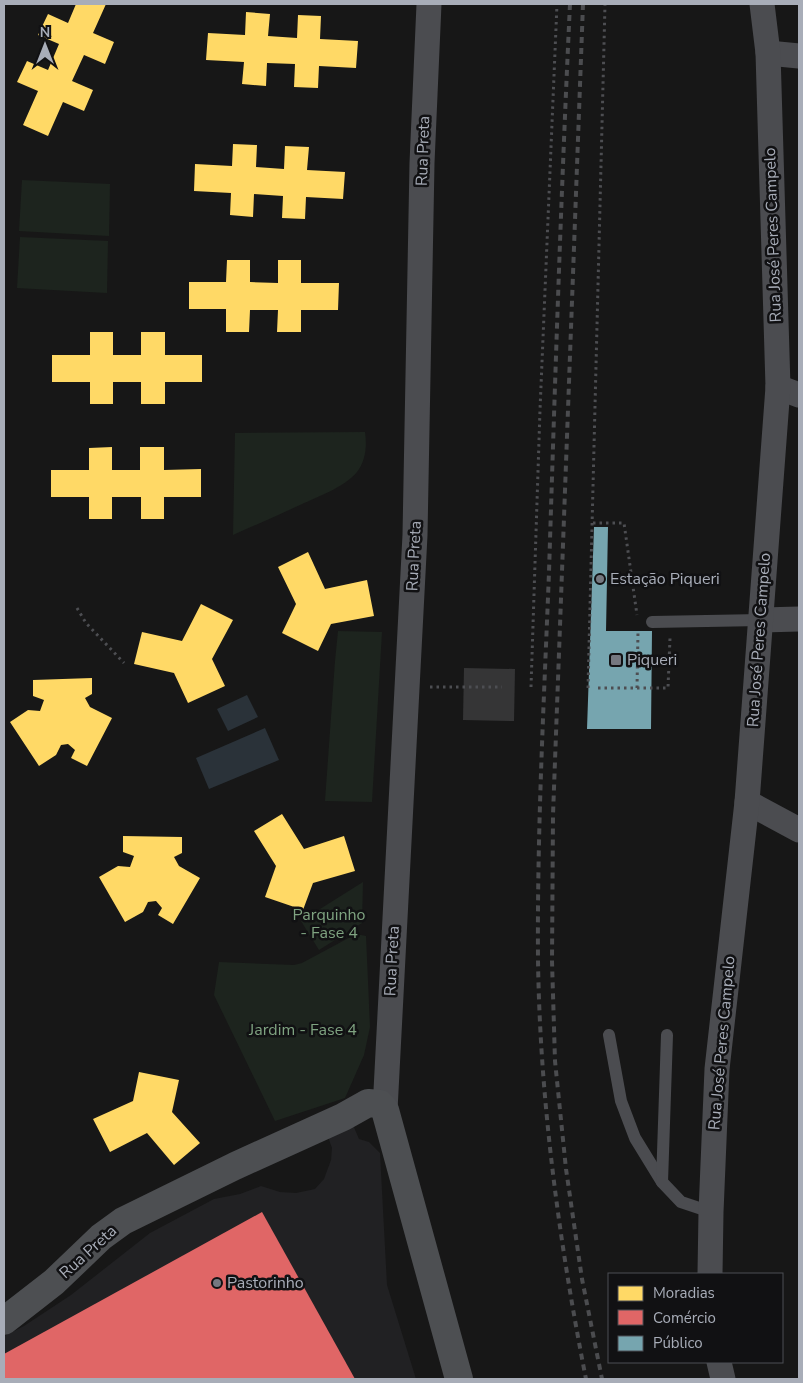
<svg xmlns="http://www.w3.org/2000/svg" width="803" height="1383" font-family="'Nunito Sans',sans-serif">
  <rect width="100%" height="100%" fill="#171717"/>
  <path fill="#212123" d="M 353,1125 L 359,1139 L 369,1142 L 380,1153 L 387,1285 L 416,1379 L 4,1379 L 4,1336 L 24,1326 L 71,1295 L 150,1233 L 214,1199 L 240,1194 L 261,1186 L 280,1192 L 296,1193 L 315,1189 L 324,1179 L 331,1160 L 332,1148 L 327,1134 Z"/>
  <g fill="#1d241e">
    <path d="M 22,180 L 110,184 L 109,236 L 19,231 Z"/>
    <path d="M 20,237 L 108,241 L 107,293 L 17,288 Z"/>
    <path d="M 365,432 C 367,445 366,461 357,472 C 343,488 319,496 300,505 C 278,515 256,525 233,535 L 235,433 Z"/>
    <path d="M 338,631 L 382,632 L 372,802 L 325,801 L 335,661 Z"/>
    <path d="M 363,882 L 362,923 L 319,950 L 301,921 Z"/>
    <path d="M 356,934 L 366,936 L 370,1027 L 364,1055 L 345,1098 L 275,1121 L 214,995 L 219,962 L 294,965 L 302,963 Z"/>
  </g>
  <g fill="#2a3239">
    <path d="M 247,695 L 258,717 L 228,731 L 217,709 Z"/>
    <path d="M 265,728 L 279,760 L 209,789 L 196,758 Z"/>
  </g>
  <g fill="#ffd966">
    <path d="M 76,4 L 106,4 L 93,33 L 114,42 L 105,64 L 84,55 L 72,81 L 93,90 L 84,111 L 63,102 L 48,136 L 23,125 L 38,91 L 17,82 L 27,61 L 48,70 L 59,44 L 38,35 L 48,14 L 68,23 Z"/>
    <path d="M 246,12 L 270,14 L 268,36 L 297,38 L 298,15 L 321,16 L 320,39 L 358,41 L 356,68 L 319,66 L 318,88 L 294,87 L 295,64 L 267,63 L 266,86 L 242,84 L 244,62 L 206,60 L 208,33 L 245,35 Z"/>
    <path d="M 233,144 L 257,145 L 256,167 L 284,169 L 285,146 L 309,147 L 307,170 L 345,172 L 343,199 L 306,197 L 305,219 L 282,218 L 283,196 L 254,194 L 253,217 L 230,215 L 231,193 L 194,191 L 195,164 L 232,166 Z"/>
    <path d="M 227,260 L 250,260 L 250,282 L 278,283 L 278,260 L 301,260 L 301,283 L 339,283 L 338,310 L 301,310 L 301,332 L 277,332 L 278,310 L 250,310 L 249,332 L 226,332 L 226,309 L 189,309 L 189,282 L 226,282 Z"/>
    <path d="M 90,332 L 113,332 L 113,355 L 141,355 L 141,332 L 165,332 L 165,355 L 202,355 L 202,382 L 165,382 L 165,404 L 141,404 L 141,382 L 113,382 L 113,404 L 90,404 L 90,382 L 52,382 L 52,355 L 90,355 Z"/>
    <path d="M 112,447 L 112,470 L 140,470 L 140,447 L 164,447 L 164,470 L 201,469 L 201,497 L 164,497 L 164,519 L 141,519 L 141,497 L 112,497 L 112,519 L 89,519 L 89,497 L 51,497 L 51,470 L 89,470 L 89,448 Z"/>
    <path d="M 308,552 L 325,589 L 367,580 L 374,616 L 331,624 L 318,651 L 282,633 L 296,604 L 278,567 Z"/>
    <path d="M 201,604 L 233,620 L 212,659 L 225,686 L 188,703 L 174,673 L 134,664 L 142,632 L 182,641 Z"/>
    <path d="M 92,678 L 92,694 L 85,698 L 90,707 L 112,718 L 87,766 L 71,758 L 75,750 L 68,744 L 61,745 L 56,755 L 39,766 L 10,722 L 28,710 L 40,711 L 44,700 L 33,696 L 33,680 Z"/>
    <path d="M 282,814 L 304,849 L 344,836 L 355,871 L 313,883 L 303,910 L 265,897 L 276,866 L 254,831 Z"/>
    <path d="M 123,836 L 182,837 L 182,853 L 174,857 L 179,866 L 200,878 L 173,924 L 158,915 L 162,908 L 156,901 L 148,902 L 143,912 L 125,922 L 99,877 L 118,866 L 130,867 L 134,856 L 123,852 Z"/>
    <path d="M 139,1072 L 179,1080 L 172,1112 L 200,1143 L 174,1165 L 147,1133 L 110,1152 L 93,1119 L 133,1101 Z"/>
  </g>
  <path fill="#e06666" d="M 262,1212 L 355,1379 L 4,1379 L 4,1354 Z"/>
  <path fill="#76a5af" d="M 594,527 L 608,527 L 606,631 L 652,631 L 651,729 L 587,729 Z"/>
  <path fill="#353536" d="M 464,668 L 515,669 L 514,721 L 463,720 Z"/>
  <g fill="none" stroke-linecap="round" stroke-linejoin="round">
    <g stroke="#4d4e52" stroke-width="3" stroke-dasharray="2.5 4" stroke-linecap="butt">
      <path d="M 593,523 L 624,523 L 637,615"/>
      <path d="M 77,608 L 86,623 L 124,663"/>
      <path d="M 430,687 L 502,687"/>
      <path d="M 531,687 L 540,410 L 557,4"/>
      <path d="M 588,688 L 605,4"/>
      <path d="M 598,688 L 637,688 L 638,632"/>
      <path d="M 637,688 L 668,688 L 670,638"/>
    </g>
    <g stroke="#4b4c50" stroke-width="12">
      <path d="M 652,622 L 761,620"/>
      <path d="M 609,1035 L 621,1101 L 635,1138 L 662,1182"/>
      <path d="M 667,1035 L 662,1182 L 681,1202 L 711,1212"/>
    </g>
    <g stroke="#4b4c50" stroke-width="25">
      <path d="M 768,53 L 799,56"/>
      <path d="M 778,387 L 799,395"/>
      <path d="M 761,620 L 799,619"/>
      <path d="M 747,802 L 799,830"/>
      <path d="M 385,1110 L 415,535 L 422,163 L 429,4"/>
      <path d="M 710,1274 L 711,1212 L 717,1069 L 747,802 L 778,387 L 768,53 L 762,4"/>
      <path d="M 719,1362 L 723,1379"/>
    </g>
    <path stroke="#4d4f52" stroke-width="28" d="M 4,1321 L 54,1282 L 101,1237 L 123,1221 L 235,1166 L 343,1117 L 368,1103 L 380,1104 L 385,1110 L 459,1379"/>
    <g stroke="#4b4c4f" stroke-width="4" stroke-dasharray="6 5" stroke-linecap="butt">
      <path d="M 570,4 C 561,193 555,382 549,572 C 544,701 537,830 538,960 C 540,1100 559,1242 586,1379"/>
      <path d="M 583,4 L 553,815 L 552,961 L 555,1061 L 566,1169 L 582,1279 L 602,1379"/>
    </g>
  </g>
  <g fill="#757880" stroke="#111113" stroke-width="2">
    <circle cx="600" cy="579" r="5"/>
    <rect x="610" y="654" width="12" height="12" rx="2.5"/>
    <circle cx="217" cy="1283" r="5"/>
  </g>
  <g text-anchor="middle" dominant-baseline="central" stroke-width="5" stroke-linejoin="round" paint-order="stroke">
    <g font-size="16" fill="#a8adb8" stroke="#111113">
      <text transform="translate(423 151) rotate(-88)">Rua Preta</text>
      <text transform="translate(773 235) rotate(-92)">Rua José Peres Campelo</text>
      <text transform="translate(414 556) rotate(-87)">Rua Preta</text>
      <text transform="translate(759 640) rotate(-86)">Rua José Peres Campelo</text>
      <text transform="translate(392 961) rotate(-87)">Rua Preta</text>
      <text transform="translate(722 1043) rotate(-85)">Rua José Peres Campelo</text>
      <text transform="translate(88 1252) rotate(-42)">Rua Preta</text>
    </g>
    <g font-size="16" fill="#a8adb8" stroke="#111113" text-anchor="start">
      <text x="610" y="579">Estação Piqueri</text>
      <text x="627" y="660">Piqueri</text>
      <text x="227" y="1283">Pastorinho</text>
    </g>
    <g font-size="16" fill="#7fa381" stroke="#111113">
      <text x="329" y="915">Parquinho<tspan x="329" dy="18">- Fase 4</tspan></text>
      <text x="303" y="1030">Jardim - Fase 4</text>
    </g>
  </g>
  <rect width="803" height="1383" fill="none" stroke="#a8adb8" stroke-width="10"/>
  <rect x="608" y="1273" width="175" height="90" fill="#111113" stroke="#4d4f55"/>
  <rect x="618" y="1286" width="25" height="15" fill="#ffd966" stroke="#4d4f55"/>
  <text x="653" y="1298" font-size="15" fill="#a8adb8">Moradias</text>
  <rect x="618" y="1310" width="25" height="15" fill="#e06666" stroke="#4d4f55"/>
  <text x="653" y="1323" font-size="15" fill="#a8adb8">Comércio</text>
  <rect x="618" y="1336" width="25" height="15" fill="#76a5af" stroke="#4d4f55"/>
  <text x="653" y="1348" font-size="15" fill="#a8adb8">Público</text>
  <g transform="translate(45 45)" stroke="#111113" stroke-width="4" paint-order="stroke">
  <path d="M0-4L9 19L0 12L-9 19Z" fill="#a8adb8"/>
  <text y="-8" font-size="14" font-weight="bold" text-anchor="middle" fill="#a8adb8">N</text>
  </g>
</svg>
